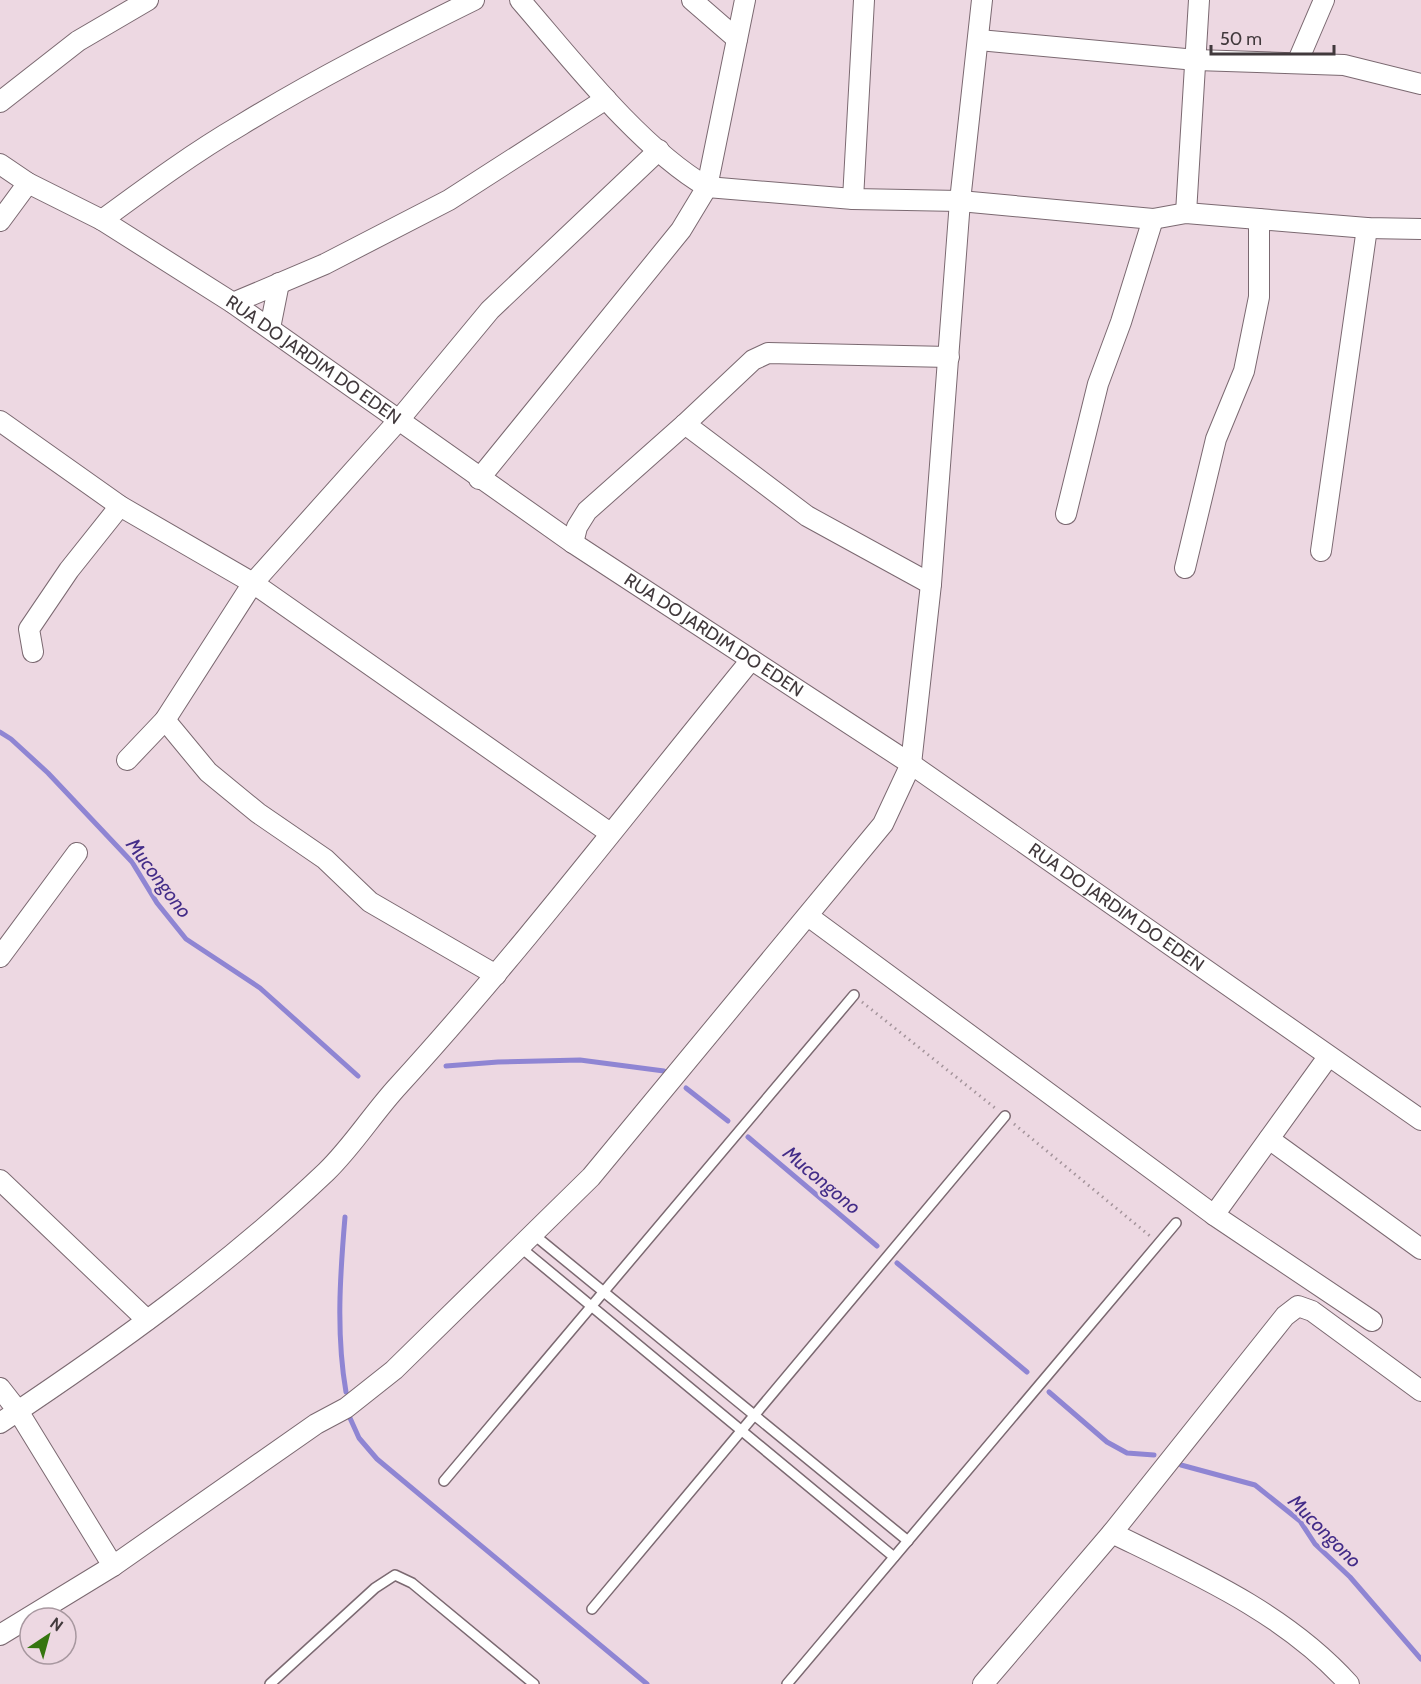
<svg xmlns="http://www.w3.org/2000/svg" width="1421" height="1684" font-family="Cabin,sans-serif">
  <rect width="100%" height="100%" fill="#edd8e2"/>
  <g fill="none" stroke-linecap="round" stroke-linejoin="round">
    <g stroke="#8f85d3" stroke-width="5">
      <path d="M 0,732 L 11,739 L 48,773 L 132,862 L 157,903 L 186,939 L 260,988 L 358,1076"/>
      <path d="M 446,1066 L 498,1062 L 580,1060 L 664,1071"/>
      <path d="M 686,1088 L 728,1121"/>
      <path d="M 748,1137 L 877,1246"/>
      <path d="M 345,1217 C 340,1276 336,1334 346,1392"/>
      <path d="M 897,1263 L 1027,1372"/>
      <path d="M 1049,1392 L 1107,1442 L 1127,1453 L 1154,1455"/>
      <path d="M 350,1418 L 359,1438 L 377,1459 L 647,1684"/>
      <path d="M 1181,1465 L 1255,1485 L 1300,1521 L 1315,1544 L 1350,1577 L 1421,1659"/>
    </g>
    <g stroke="#7b6971" stroke-width="12">
      <g id="lane">
        <path d="M 533,1234 L 908,1541"/>
        <path d="M 520,1247 L 894,1557"/>
        <path d="M 444,1481 L 854,995"/>
        <path d="M 592,1609 L 1005,1116"/>
        <path d="M 270,1684 L 375,1588 L 395,1575 L 412,1583 L 534,1684"/>
        <path d="M 787,1684 L 1176,1223"/>
      </g>
    </g>
    <g stroke="#7b6971" stroke-width="22">
      <g id="street">
        <path d="M 520,0 C 572,60 639,147 707,187 L 853,199 L 960,201 L 1153,219 L 1186,213 L 1367,228 L 1421,229"/>
        <path d="M 692,0 L 737,39"/>
        <path d="M 979,40 L 1196,60 L 1344,65 L 1421,84"/>
        <path d="M 1297,63 L 1324,0"/>
        <path d="M 0,102 L 78,41 L 148,0"/>
        <path id="s1" d="M 0,164 L 28,183 L 102,220 L 233,303 L 573,543 L 911,764 L 1421,1120"/>
        <path d="M 853,199 L 864,0"/>
        <path d="M 1186,213 L 1199,0"/>
        <path d="M 102,220 C 147,187 193,153 241,125 C 316,79 395,39 474,0"/>
        <path d="M 0,221 L 28,183"/>
        <path d="M 233,303 L 325,264 L 449,200 L 606,99"/>
        <path d="M 270,328 L 279,283"/>
        <path d="M 0,421 L 120,506 L 253,583 L 610,833"/>
        <path d="M 479,479 L 681,230 L 707,187 L 745,0"/>
        <path d="M 1066,514 L 1098,384 L 1121,322 L 1153,219"/>
        <path d="M 573,543 L 577,527 L 587,511 L 685,424"/>
        <path d="M 1321,551 L 1367,228"/>
        <path d="M 1185,568 L 1216,439 L 1244,371 L 1259,297 L 1259,219"/>
        <path d="M 931,584 L 807,516 L 685,424 L 753,360 L 768,353 L 949,357"/>
        <path d="M 33,652 L 29,629 L 69,570 L 120,506"/>
        <path d="M 165,720 L 208,772 L 258,813 L 325,859 L 370,902 L 496,975"/>
        <path d="M 127,760 L 165,720 L 253,583 L 398,421 L 490,310 L 659,150"/>
        <path d="M 808,916 L 1214,1215 L 1372,1321"/>
        <path d="M 0,957 L 77,853"/>
        <path d="M 1269,1139 L 1421,1249"/>
        <path d="M 0,1180 L 147,1320"/>
        <path d="M 1214,1215 L 1328,1057"/>
        <path d="M 0,1388 L 18,1411 L 113,1566"/>
        <path d="M 0,1423 C 114,1347 226,1267 326,1172 C 353,1146 373,1113 399,1085 C 523,949 634,803 751,660"/>
        <path d="M 1112,1533 C 1196,1574 1285,1613 1349,1684"/>
        <path d="M 0,1635 L 113,1566 L 316,1424 L 346,1408 L 394,1370 L 591,1177 L 883,824 L 911,764 L 931,584 L 960,201 L 982,0"/>
        <path d="M 983,1684 L 1112,1533 L 1285,1316 L 1298,1306 L 1312,1311 L 1421,1391"/>
      </g>
    </g>
    <g stroke="#a4949b" stroke-width="3" stroke-dasharray="1.5 4.5" stroke-linecap="butt">
      <path d="M 862,1002 L 995,1108"/>
      <path d="M 1014,1124 L 1150,1236"/>
    </g>
    <use href="#lane" stroke="#fff" stroke-width="9"/>
    <use href="#street" stroke="#fff" stroke-width="20"/>
  </g>
  <g text-anchor="middle" dominant-baseline="central" stroke-width="5" stroke-linejoin="round" paint-order="stroke">
    <g font-size="18" fill="#41393c" stroke="#edd8e2">
      <text stroke="none"><textPath href="#s1" startOffset="370">RUA DO JARDIM DO EDEN</textPath></text>
      <text stroke="none"><textPath href="#s1" startOffset="856">RUA DO JARDIM DO EDEN</textPath></text>
      <text stroke="none"><textPath href="#s1" startOffset="1342">RUA DO JARDIM DO EDEN</textPath></text>
    </g>
    <g font-size="20" font-style="italic" fill="#432c88" stroke="#edd8e2">
      <text transform="translate(159 878) rotate(53)">Mucongono</text>
      <text transform="translate(822 1180) rotate(40)">Mucongono</text>
      <text transform="translate(1325 1531) rotate(45)">Mucongono</text>
    </g>
  </g>
  <g transform="translate(48 1636) rotate(36)"><circle r="28" fill="#edd8e2" stroke="#a898a0" stroke-width="1.5"/>
  <path d="M0-4.5L10 22L0 15L-10 22Z" fill="#35750f"/>
  <text y="-9" font-size="16" font-weight="bold" text-anchor="middle" fill="#41393c">N</text>
  </g>
  <path d="M1211 45v9h123v-9" fill="none" stroke="#41393c" stroke-width="3"/>
  <text x="1220" y="45" font-size="18" fill="#41393c" stroke="#edd8e2" stroke-width="4.5" paint-order="stroke">50 m</text>
</svg>
